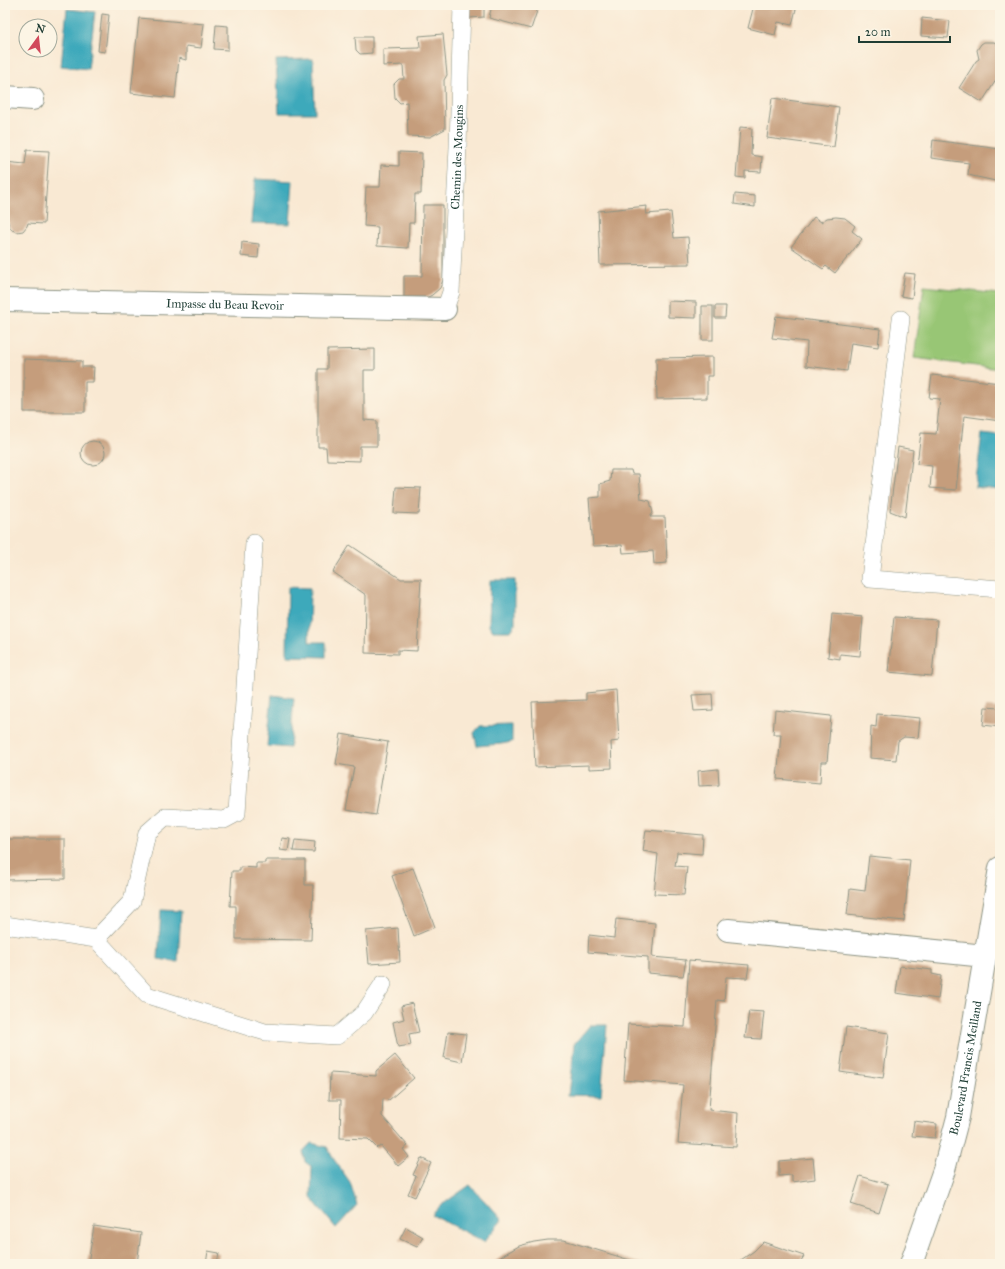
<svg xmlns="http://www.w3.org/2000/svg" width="1005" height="1269" font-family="'IM FELL Great Primer',serif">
  <rect width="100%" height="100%" fill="#fcf5e5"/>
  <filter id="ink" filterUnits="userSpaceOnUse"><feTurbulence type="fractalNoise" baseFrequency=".025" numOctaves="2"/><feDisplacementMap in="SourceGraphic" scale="8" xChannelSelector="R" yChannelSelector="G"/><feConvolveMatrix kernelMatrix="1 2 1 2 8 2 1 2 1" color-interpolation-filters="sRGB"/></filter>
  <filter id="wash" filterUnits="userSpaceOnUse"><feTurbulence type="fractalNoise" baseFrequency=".012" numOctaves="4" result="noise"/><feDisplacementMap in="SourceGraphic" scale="16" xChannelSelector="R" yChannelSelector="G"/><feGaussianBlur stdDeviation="0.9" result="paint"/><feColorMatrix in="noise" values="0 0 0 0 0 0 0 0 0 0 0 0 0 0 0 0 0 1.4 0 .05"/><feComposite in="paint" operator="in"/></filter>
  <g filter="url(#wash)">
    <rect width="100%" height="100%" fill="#f9e9d3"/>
    <path fill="#98c675" stroke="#5c8254" d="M 924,286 L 1000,294 L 1000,369 L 914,358 Z"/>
    <g fill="#3ca9bb" stroke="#2e7378">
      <path d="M 67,9 L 95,12 L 88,69 L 61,66 Z"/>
      <path d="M 313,59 L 315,113 L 279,113 L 276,60 Z"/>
      <path d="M 255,179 L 293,181 L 290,224 L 251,223 Z"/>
      <path d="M 982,434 L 1000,436 L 999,490 L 975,487 Z"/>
      <path d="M 490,580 L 515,580 L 515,625 L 511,631 L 493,631 L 489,626 Z"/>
      <path d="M 288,587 L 310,588 L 309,642 L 326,642 L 326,657 L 287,656 Z"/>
      <path d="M 272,695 L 294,698 L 290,748 L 267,746 Z"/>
      <path d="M 512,725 L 512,742 L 501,744 L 477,746 L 474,733 L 480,726 Z"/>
      <path d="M 161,910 L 181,911 L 178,962 L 158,959 Z"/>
      <path d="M 590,1025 L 607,1025 L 601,1096 L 568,1095 L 574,1044 Z"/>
      <path d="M 311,1143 L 327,1147 L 333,1158 L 350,1182 L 357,1205 L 336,1228 L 311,1198 L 312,1167 L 305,1162 L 303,1151 Z"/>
      <path d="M 470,1185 L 502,1220 L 484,1242 L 432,1215 L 440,1206 Z"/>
    </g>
    <g id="blocks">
      <g fill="#c59d7c">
        <path d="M 469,5 L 484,5 L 484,17 L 469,18 Z"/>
        <path d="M 492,5 L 539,5 L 531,29 L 489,18 Z"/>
        <path d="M 754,5 L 797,5 L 792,25 L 778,22 L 775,35 L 748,28 Z"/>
        <path d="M 102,14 L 109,15 L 105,52 L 98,51 Z"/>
        <path d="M 139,18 L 204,24 L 201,48 L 186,46 L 186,60 L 179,58 L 175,98 L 131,93 Z"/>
        <path d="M 922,18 L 950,21 L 948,38 L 921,36 Z"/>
        <path d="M 216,25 L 228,26 L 228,50 L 214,49 Z"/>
        <path d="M 443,34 L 447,75 L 444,80 L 445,129 L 430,137 L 408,136 L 407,102 L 400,103 L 395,98 L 394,84 L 399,79 L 404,79 L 403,65 L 383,66 L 383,49 L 420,48 L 419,36 Z"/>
        <path d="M 355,37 L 372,37 L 372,53 L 360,54 L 356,50 Z"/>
        <path d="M 984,42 L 994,42 L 997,44 L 1000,49 L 1000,74 L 982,102 L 959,88 L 976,61 L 979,59 L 977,50 L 981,44 Z"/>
        <path d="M 772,98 L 839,107 L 834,147 L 767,138 Z"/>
        <path d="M 740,127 L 752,128 L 751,155 L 762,157 L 761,172 L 745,171 L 745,178 L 736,177 Z"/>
        <path d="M 933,140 L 1000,149 L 1000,182 L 968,175 L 969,163 L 931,158 Z"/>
        <path d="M 27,150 L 49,151 L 44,224 L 28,223 L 27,226 L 23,231 L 17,232 L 12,230 L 9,226 L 8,222 L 5,221 L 5,162 L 25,164 Z"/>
        <path d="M 399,152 L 422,153 L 421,194 L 415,194 L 414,223 L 409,223 L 408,248 L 377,246 L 378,227 L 364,226 L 366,187 L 380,187 L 381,165 L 399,166 Z"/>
        <path d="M 735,194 L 755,196 L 755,207 L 734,204 Z"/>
        <path d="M 423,205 L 443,205 L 443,280 L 440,288 L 432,295 L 428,297 L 404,297 L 404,276 L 422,276 Z"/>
        <path d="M 647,206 L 646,214 L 671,212 L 674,238 L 688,237 L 690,264 L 600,265 L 598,211 Z"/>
        <path d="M 814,217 L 821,222 L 827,218 L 836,217 L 845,218 L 855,226 L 852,231 L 862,239 L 835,273 L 826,266 L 823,269 L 791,247 Z"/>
        <path d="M 242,242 L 259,244 L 258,258 L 241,256 Z"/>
        <path d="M 905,273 L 915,274 L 912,298 L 901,296 Z"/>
        <path d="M 668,301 L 696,302 L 696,318 L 668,317 Z"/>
        <rect x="702" y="306" width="11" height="34"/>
        <path d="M 715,306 L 726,306 L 725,318 L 715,318 Z"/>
        <path d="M 776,316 L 880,329 L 878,347 L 851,343 L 847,371 L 806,366 L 807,342 L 772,338 Z"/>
        <path d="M 375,349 L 375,370 L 364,370 L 364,420 L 377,421 L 377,446 L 360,446 L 360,461 L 327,460 L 326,447 L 318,447 L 318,369 L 327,369 L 327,350 Z"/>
        <path d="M 713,357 L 713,376 L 707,376 L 707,398 L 657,399 L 656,358 Z"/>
        <path d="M 24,359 L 82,361 L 82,367 L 94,367 L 93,382 L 85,382 L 85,412 L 24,412 Z"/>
        <path d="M 932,375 L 1000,383 L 1000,421 L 964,416 L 956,490 L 930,488 L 932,466 L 917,464 L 921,433 L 936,434 L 940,399 L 929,398 Z"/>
        <circle cx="93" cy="453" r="12"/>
        <path d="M 898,447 L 913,450 L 905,517 L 890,511 Z"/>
        <path d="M 611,470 L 631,470 L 632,474 L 639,474 L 641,499 L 650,501 L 653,513 L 650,517 L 665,517 L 667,563 L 654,564 L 653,551 L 623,553 L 622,545 L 593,546 L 589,498 L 600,497 L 600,484 L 610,481 Z"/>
        <path d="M 396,487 L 421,488 L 419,514 L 394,513 Z"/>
        <path d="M 350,545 L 401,579 L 421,579 L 417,651 L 398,650 L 398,654 L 365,653 L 366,595 L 333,572 Z"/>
        <path d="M 832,614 L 863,617 L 860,656 L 840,654 L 840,659 L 828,657 Z"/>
        <path d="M 894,617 L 937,620 L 932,676 L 888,672 Z"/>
        <path d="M 616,690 L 619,741 L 611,742 L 612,768 L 589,769 L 589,765 L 535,767 L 532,702 L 586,700 L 586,693 Z"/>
        <path d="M 712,694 L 713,710 L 694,711 L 692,695 Z"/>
        <path d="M 985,707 L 1000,708 L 1000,727 L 983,725 Z"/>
        <path d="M 775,710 L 831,716 L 827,762 L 821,762 L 820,783 L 777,779 L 781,734 L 773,734 Z"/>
        <path d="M 877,714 L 920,718 L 918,738 L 904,737 L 898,741 L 896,760 L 870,758 L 871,726 L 876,727 Z"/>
        <path d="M 341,734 L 388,742 L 376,815 L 346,810 L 354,767 L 336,764 Z"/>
        <path d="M 718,769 L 719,785 L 699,786 L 698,771 Z"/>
        <path d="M 646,830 L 703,835 L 702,854 L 677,852 L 675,866 L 687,867 L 684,895 L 654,894 L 658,854 L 643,851 Z"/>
        <path d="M 282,838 L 290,839 L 288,851 L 280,850 Z"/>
        <path d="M 5,839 L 65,839 L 65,879 L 5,880 Z"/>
        <path d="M 295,840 L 315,842 L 314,852 L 293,851 Z"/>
        <path d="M 869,856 L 910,860 L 904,921 L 847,915 L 850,889 L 865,891 Z"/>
        <path d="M 265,860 L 305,860 L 305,885 L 313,885 L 311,940 L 236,939 L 236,906 L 230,906 L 232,871 L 240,871 L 240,867 L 256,868 L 256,863 L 265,863 Z"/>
        <path d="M 413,868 L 435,927 L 414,936 L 392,876 Z"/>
        <path d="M 616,919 L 655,923 L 652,957 L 686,960 L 683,976 L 648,973 L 648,957 L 588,952 L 589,935 L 614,938 Z"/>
        <path d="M 398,928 L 400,962 L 369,964 L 366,931 Z"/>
        <path d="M 689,960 L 749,965 L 747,978 L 726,977 L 724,1001 L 717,1000 L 709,1110 L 738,1113 L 736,1147 L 678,1143 L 683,1085 L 624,1080 L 628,1024 L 685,1027 Z"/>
        <path d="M 900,966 L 932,970 L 932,974 L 941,976 L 938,999 L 896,993 Z"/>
        <path d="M 412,1003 L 419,1032 L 409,1034 L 411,1045 L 398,1047 L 393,1022 L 404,1019 L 401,1006 Z"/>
        <path d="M 749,1011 L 764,1012 L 761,1039 L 745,1038 Z"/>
        <path d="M 846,1027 L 889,1033 L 883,1078 L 840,1072 Z"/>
        <path d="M 448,1032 L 466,1034 L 462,1062 L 444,1058 Z"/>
        <path d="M 395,1055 L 414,1078 L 389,1100 L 383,1099 L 382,1116 L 408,1146 L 403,1149 L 409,1157 L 398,1166 L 381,1146 L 377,1148 L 368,1139 L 340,1138 L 341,1100 L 329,1100 L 330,1073 L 376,1076 L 376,1071 Z"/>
        <path d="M 914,1121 L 937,1124 L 935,1138 L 912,1136 Z"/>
        <path d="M 421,1158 L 431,1163 L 415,1197 L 408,1194 L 416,1176 L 413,1175 Z"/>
        <path d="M 813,1158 L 815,1179 L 792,1182 L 792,1175 L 779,1176 L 779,1161 Z"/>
        <path d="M 860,1176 L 888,1184 L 879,1213 L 851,1204 Z"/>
        <path d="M 94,1226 L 141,1233 L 137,1264 L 88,1264 Z"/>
        <path d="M 406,1227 L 423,1237 L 417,1247 L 400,1239 Z"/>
        <path d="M 548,1240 L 564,1240 L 643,1264 L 492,1264 L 505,1254 L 519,1246 L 534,1242 Z"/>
        <path d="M 763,1242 L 804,1256 L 799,1264 L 735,1264 L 754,1251 Z"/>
        <path d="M 208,1251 L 219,1253 L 217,1264 L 206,1264 Z"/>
      </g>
    </g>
  </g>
  <g filter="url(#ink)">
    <use href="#blocks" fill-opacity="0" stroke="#8c9384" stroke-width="1"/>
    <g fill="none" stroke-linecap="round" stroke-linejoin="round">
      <g stroke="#8c9384" stroke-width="18">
        <g id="lane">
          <path id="s1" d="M 445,309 L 451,292 L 458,147 L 462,5"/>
          <path d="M 901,319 L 870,579 L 1000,589"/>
          <path d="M 5,925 L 96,939 L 147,995 L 265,1032 L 337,1036 L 364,1013 L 383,984"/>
          <path d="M 96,939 L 132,901 L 147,833 L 165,817 L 224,820 L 237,813 L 254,543"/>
        </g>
      </g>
      <g stroke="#8c9384" stroke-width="24">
        <g id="street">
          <path d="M 5,97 L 33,99"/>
          <path id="s2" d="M 5,300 L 445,309"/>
          <path d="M 728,930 L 985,956"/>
          <path id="s3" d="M 911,1264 L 944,1170 L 958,1117 L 1000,868"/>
        </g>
      </g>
      <use href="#lane" stroke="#fff" stroke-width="17"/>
      <use href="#street" stroke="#fff" stroke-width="22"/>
    </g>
  </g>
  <g text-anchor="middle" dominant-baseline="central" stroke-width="3" stroke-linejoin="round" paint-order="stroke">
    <g font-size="12" fill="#1f3d34" stroke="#fcf5e5">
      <text stroke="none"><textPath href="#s1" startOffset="153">Chemin des Mougins</textPath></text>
      <text stroke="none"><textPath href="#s2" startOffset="220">Impasse du Beau Revoir</textPath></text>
      <text stroke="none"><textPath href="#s3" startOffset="204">Boulevard Francis Meilland</textPath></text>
    </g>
  </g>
  <rect width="1005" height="1269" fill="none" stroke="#fcf5e5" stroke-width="20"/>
  <g transform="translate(38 38) rotate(15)"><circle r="19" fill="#fcf5e5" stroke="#a4ab9e"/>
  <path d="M0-3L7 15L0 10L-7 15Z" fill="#d1495b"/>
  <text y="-6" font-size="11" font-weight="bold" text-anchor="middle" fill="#1f3d34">N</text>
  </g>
  <path d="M859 36v6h91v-6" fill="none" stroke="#1f3d34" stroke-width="2"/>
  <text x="865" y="36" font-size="12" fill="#1f3d34" stroke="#fcf5e5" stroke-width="3" paint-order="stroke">20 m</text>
</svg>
